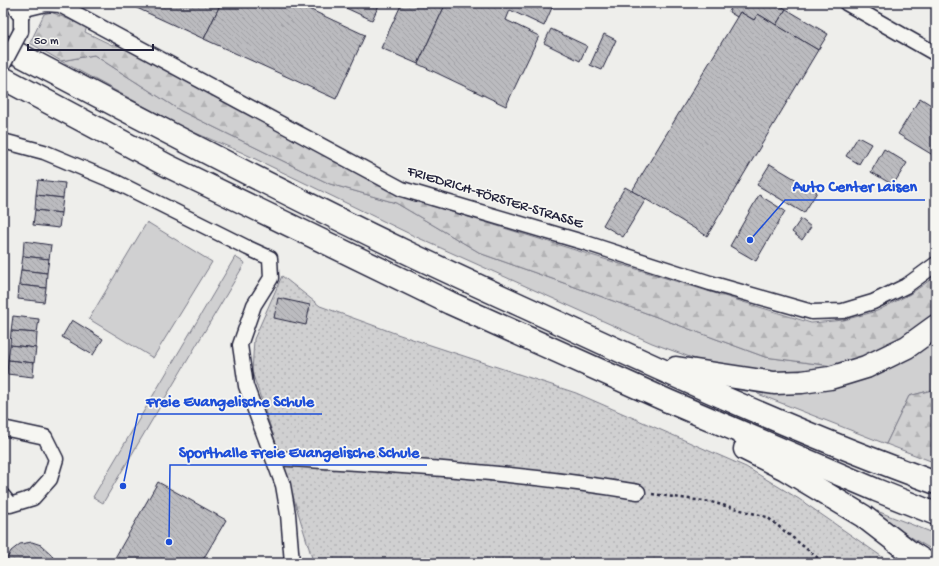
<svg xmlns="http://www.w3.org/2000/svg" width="939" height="566" font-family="'Gochi Hand',sans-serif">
  <defs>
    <pattern id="forest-firs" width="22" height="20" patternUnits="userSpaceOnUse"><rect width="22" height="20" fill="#d0d0d1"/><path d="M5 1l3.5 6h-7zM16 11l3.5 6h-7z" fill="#b2b2b4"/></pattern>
    <pattern id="garden-dots" width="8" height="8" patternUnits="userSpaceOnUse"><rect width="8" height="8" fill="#d0d0d1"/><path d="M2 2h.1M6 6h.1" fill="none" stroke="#b2b2b4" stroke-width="1.8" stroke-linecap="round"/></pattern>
    <pattern id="building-back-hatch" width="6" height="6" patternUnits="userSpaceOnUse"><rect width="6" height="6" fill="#bbbbbf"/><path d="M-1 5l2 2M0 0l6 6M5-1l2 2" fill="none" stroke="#a0a0a5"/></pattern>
  </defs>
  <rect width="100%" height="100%" fill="#eeeeeb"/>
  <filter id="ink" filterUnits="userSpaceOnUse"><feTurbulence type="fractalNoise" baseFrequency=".025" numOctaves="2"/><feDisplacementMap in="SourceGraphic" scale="8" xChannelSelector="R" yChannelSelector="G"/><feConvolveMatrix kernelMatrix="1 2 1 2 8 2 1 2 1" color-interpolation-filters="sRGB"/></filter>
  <g filter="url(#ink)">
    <g fill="#d0d0d1" stroke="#797986">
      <path d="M 94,55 L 181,111 L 330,184 L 396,203 L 482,254 L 589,292 L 765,357 L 840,367 L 800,374 L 730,372 L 652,343 L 412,235 L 241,152 L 186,129 L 61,61 Z"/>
      <path d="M 147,222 L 212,262 L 153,358 L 89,319 Z"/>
      <path d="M 235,257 L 245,263 L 103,503 L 93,497 Z"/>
      <path d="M 936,333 L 936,389 L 909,396 L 886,444 L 758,394 L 756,390 L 773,389 Z"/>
      <path d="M 877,511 L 936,534 L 936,552 L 914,539 L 875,514 Z"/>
    </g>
    <g fill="url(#forest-firs)" stroke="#797986">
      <path d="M 51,12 L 87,27 L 85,32 L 112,45 L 116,42 L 407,198 L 811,323 L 844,320 L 877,311 L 910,294 L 936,276 L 936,316 L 898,345 L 840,367 L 765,357 L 589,292 L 482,254 L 396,203 L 330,184 L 181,111 L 94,55 L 61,61 L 30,43 L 44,14 Z"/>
      <path d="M 936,389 L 936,463 L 886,444 L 909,396 Z"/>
    </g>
    <path fill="url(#garden-dots)" stroke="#797986" d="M 282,276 L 320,306 L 400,335 L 576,393 L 746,467 L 799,499 L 891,563 L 311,563 L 312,558 L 286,473 L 252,372 L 254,339 Z"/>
    <g fill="url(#building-back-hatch)" stroke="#22223b">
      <path d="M 126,3 L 221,3 L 204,39 Z"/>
      <path d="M 221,3 L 296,3 L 365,35 L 336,99 L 204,39 Z"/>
      <path d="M 335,3 L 380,3 L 372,20 Z"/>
      <path d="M 402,3 L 446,3 L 418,64 L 381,48 Z"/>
      <path d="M 446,3 L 554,3 L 544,26 L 510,10 L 506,20 L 539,36 L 506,106 L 418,64 Z"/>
      <path d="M 727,3 L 776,3 L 786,9 L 776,25 L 758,14 L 754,20 L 740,12 L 737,17 L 729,12 L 732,6 Z"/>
      <path d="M 786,9 L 828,34 L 818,50 L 776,25 Z"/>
      <path d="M 740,12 L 754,20 L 758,14 L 818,50 L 707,236 L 632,191 Z"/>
      <path d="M 551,29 L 587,46 L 580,61 L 544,43 Z"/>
      <path d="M 604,34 L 616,40 L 602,70 L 590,65 Z"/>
      <path d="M 920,98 L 936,108 L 936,157 L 898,134 Z"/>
      <path d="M 858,137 L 871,144 L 859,164 L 846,156 Z"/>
      <path d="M 884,149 L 907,163 L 893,185 L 871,172 Z"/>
      <path d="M 770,164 L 817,192 L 804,213 L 757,185 Z"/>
      <path d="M 38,180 L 65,183 L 63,198 L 36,195 Z"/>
      <path d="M 625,187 L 646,199 L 623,237 L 603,225 Z"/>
      <path d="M 36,195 L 63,198 L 61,213 L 35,210 Z"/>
      <path d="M 759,195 L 785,211 L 756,261 L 730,246 Z"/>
      <path d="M 35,210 L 61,213 L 59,228 L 33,225 Z"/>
      <path d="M 801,219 L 811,227 L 802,240 L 792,232 Z"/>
      <path d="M 24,241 L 51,245 L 49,259 L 23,256 Z"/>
      <path d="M 23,256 L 49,259 L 47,273 L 21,270 Z"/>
      <path d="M 21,270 L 47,273 L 46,288 L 19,285 Z"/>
      <path d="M 19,285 L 46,288 L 44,302 L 18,299 Z"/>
      <path d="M 278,298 L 310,305 L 306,325 L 274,318 Z"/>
      <path d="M 13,316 L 39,319 L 37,333 L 11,331 Z"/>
      <path d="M 72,320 L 103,339 L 93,355 L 62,337 Z"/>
      <path d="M 11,331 L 37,333 L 36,348 L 10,345 Z"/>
      <path d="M 10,345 L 36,348 L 34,363 L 8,360 Z"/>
      <path d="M 8,360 L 34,363 L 33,377 L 7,374 Z"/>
      <path d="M 158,482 L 226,520 L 201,563 L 112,563 Z"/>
      <path d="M 32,542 L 41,545 L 51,554 L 55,561 L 58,563 L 6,563 L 6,560 L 11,551 L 20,544 Z"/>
    </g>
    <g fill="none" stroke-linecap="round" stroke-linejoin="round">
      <g stroke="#22223b" stroke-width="17">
        <g id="street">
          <path d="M 846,3 L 936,54"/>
          <path d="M 21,31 L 21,10 L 46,4 L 60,5 L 402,189 L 586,243 L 710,283 L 812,312 L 843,311 L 873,302 L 906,286 L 936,264"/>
          <path d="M 3,141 L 44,152 L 118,183 L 248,248 L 270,258 L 271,278 L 254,305 L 240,345 L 246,386 L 283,485 L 288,514 L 292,563"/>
          <path d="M 3,428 L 45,437 L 56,459 L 50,479 L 33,498 L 10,505 L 3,496"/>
          <path d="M 274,458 C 396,465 518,472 638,492"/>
        </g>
      </g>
      <g stroke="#22223b" stroke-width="25">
        <path id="primary" d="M 18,3 L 21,10"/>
      </g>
      <g stroke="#22223b" stroke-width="25">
        <g id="highway">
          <path d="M 3,46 C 136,116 269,186 404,251 C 454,275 505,298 555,321 C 680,379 806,436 936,483"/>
          <path d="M 3,78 L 168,166 L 450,303 L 668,401 L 876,490 L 936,514"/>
          <path d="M 676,368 L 774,383 L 802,382 L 830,378 L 866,367 L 907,347 L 936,326"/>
          <path d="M 745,449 L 785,469 L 863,516 L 907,550 L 927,563"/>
        </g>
      </g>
      <path stroke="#22223b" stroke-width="2.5" stroke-dasharray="3 3" stroke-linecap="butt" d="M 652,494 L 711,502 L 767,517 L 824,563"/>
      <use href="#street" stroke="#f6f6f2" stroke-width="14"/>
      <use href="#primary" stroke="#f6f6f2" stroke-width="22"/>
      <use href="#highway" stroke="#f6f6f2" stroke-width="22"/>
      <g stroke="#22223b" stroke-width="17" stroke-linecap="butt">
        <path id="street-bridge" d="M 3,65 L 21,31"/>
      </g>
      <use href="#street-bridge" stroke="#f6f6f2" stroke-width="14"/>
    </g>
  </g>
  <g text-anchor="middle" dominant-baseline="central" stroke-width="3.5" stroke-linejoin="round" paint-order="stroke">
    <g font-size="15" fill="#22223b" stroke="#f6f6f2">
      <text transform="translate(495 198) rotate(17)">FRIEDRICH-FÖRSTER-STRASSE</text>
    </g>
  </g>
  <path fill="none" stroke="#1d4ed8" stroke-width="1.5" d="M750 240L785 200H925M123 486L138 414H322M169 542L170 465H427"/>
  <g fill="#1d4ed8" stroke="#f6f6f2" stroke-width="1.5">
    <circle cx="750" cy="240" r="4"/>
    <circle cx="123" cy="486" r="4"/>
    <circle cx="169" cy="542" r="4"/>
  </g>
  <g font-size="16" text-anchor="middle" font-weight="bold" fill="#1d4ed8" stroke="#f6f6f2" stroke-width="3.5" stroke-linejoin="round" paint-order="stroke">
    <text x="855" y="191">Auto Center Laisen</text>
    <text x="230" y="406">Freie Evangelische Schule</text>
    <text x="299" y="457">Sporthalle Freie Evangelische Schule</text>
  </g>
  <rect width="939" height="566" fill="none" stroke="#f6f6f2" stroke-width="16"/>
  <rect x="8" y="8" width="923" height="550" fill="none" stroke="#22223b" stroke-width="1.5" filter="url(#ink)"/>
  <path d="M28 44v6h125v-6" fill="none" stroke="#22223b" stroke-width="2"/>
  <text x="34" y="44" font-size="12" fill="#22223b" stroke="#f6f6f2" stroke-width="3" paint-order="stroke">50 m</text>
</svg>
